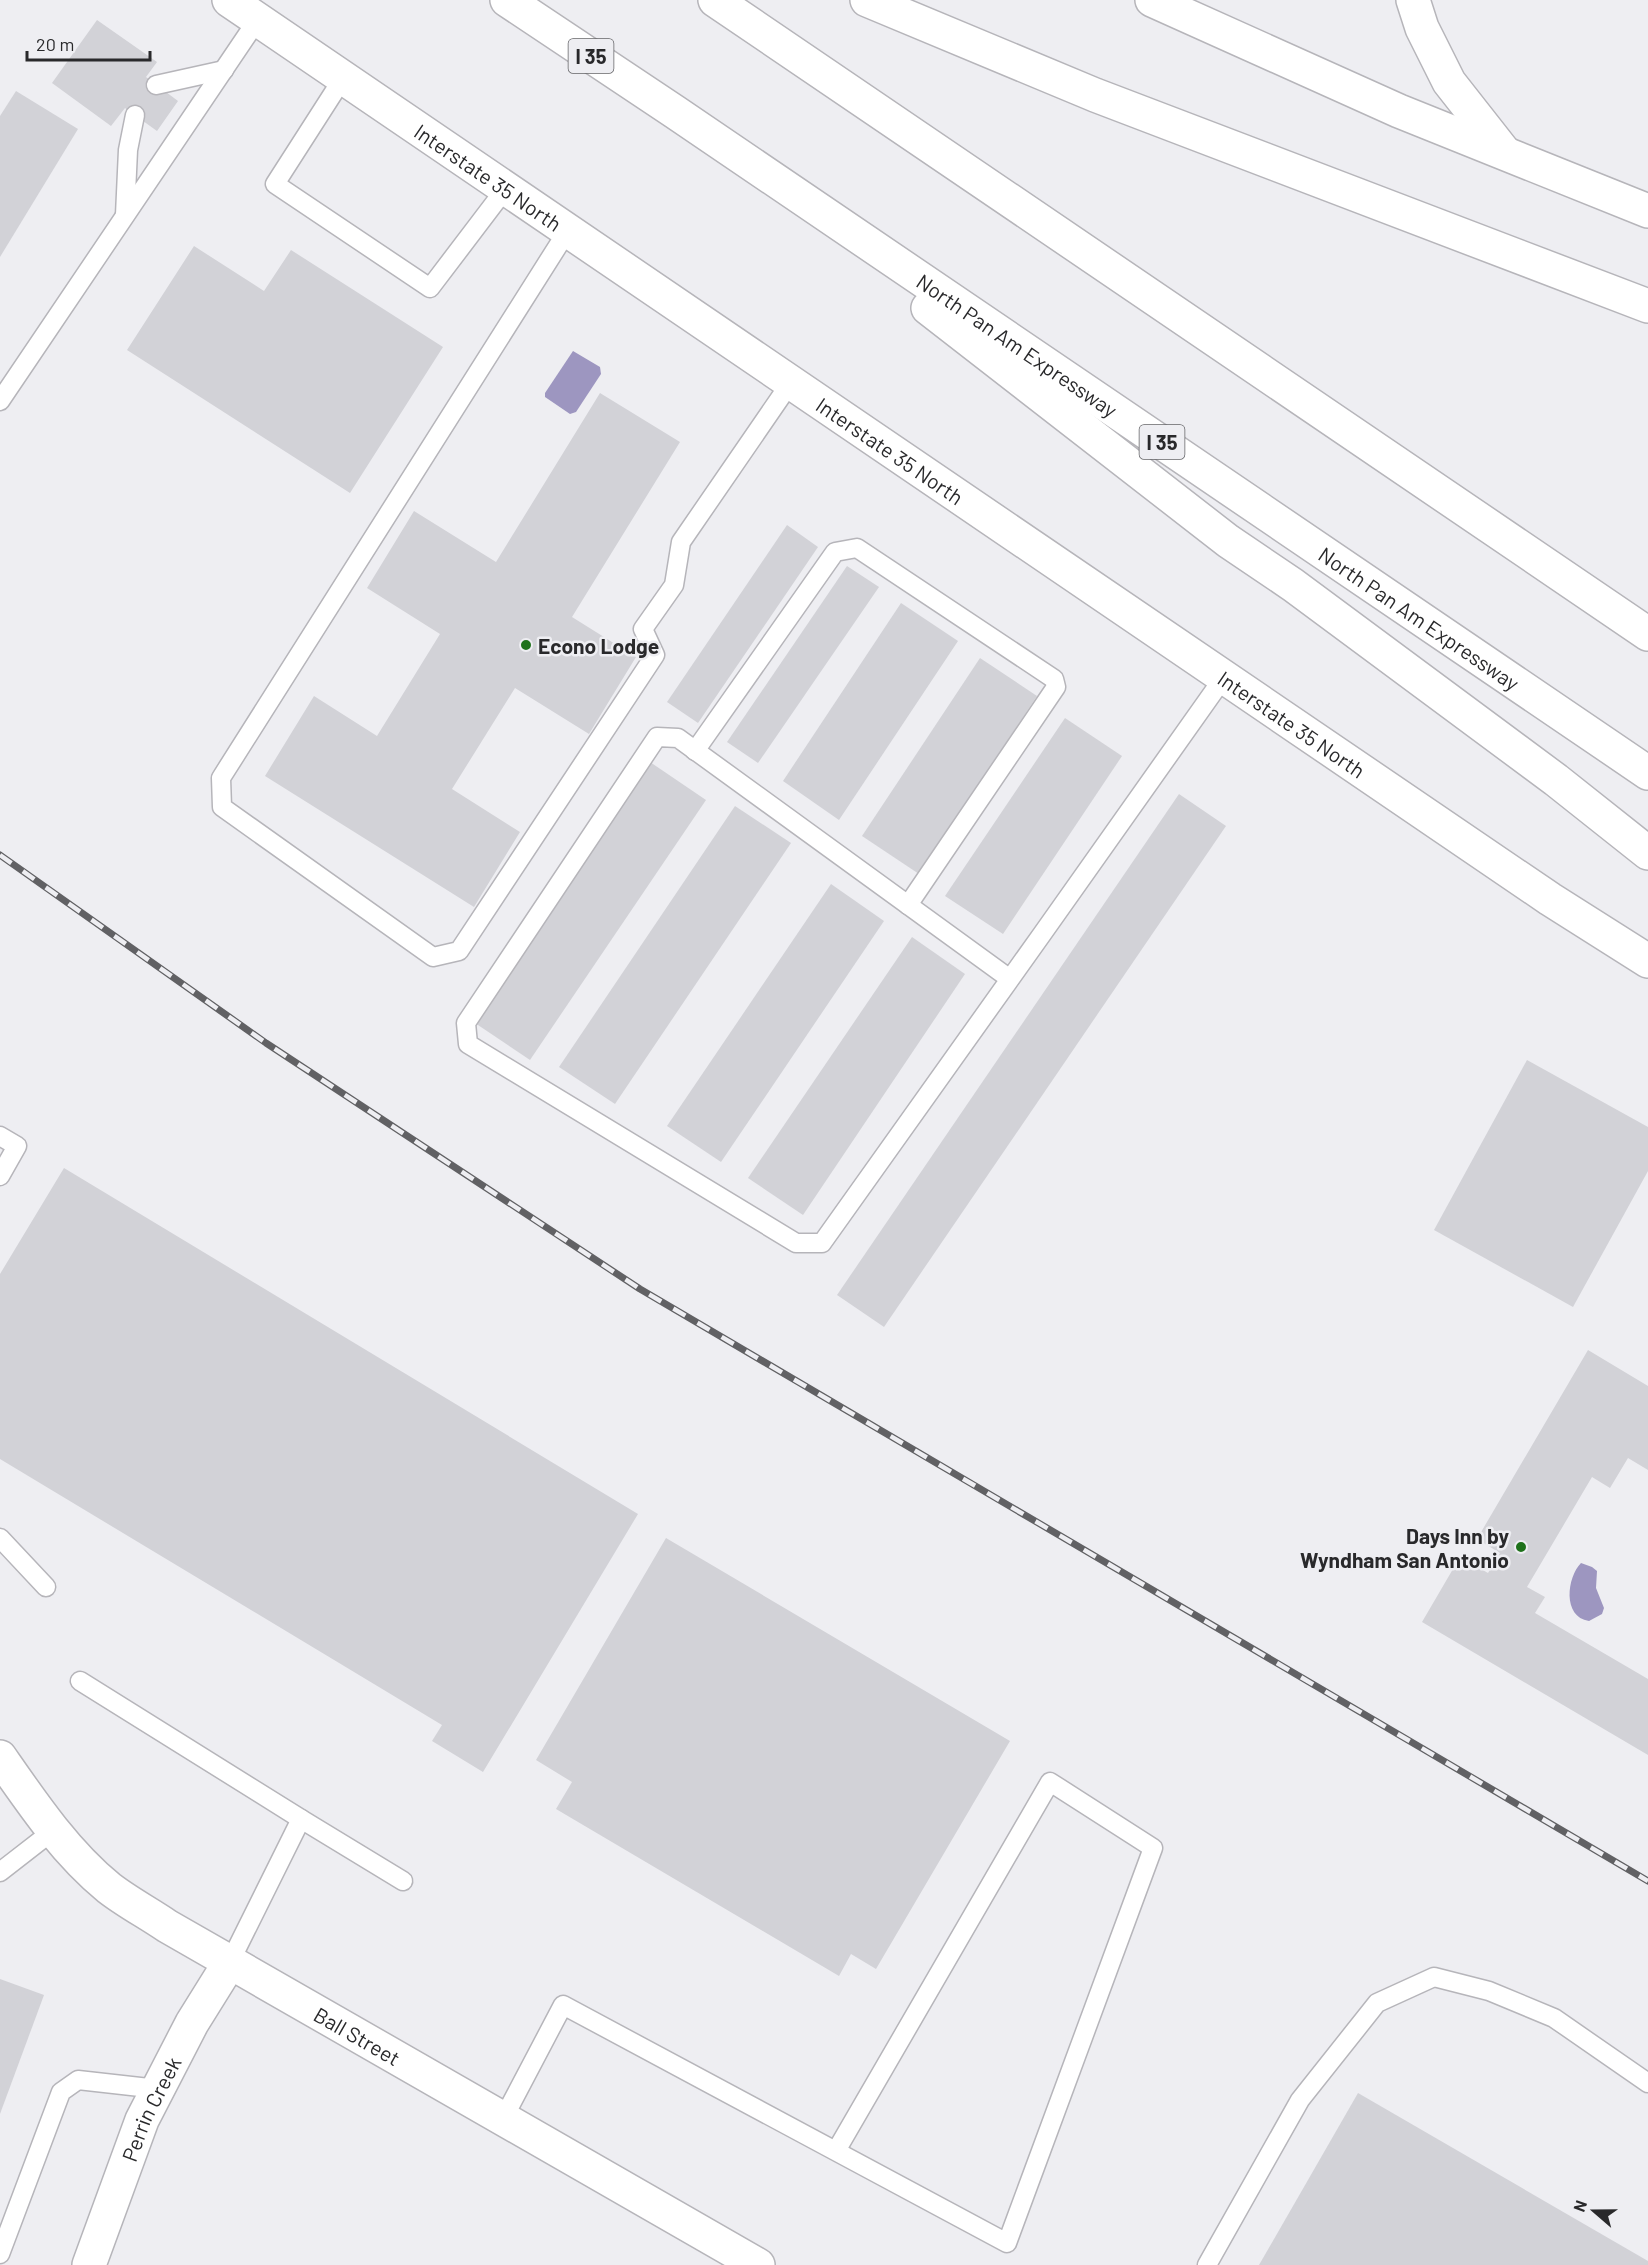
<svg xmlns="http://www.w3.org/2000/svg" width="1648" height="2265" font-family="Barlow,sans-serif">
  <rect width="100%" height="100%" fill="#eeeef2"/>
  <g fill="#9d96c0">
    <path d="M 573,351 L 600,367 L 601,374 L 576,412 L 570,414 L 545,397 L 545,393 Z"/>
    <path d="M 1581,1563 L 1592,1567 L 1597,1571 L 1596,1588 L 1604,1608 L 1602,1614 L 1589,1621 C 1562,1617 1567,1577 1581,1563 Z"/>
  </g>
  <g fill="#d2d2d7">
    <path d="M 97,20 L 157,62 L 146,77 L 178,101 L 157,131 L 125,108 L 111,126 L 52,83 Z"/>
    <path d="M 16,91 L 78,129 L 0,257 L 0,116 Z"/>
    <path d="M 194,246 L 264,291 L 291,250 L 443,347 L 350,493 L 127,350 Z"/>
    <path d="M 600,393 L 680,442 L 572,617 L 636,657 L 589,734 L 515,688 L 452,789 L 520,832 L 474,907 L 265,776 L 314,696 L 377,736 L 440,634 L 367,588 L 414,511 L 496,562 Z"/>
    <path d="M 787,525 L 818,547 L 698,723 L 667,702 Z"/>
    <path d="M 847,566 L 879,587 L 758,763 L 727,742 Z"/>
    <path d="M 901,603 L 958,641 L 839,820 L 783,781 Z"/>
    <path d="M 980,658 L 1037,696 L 919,874 L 862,836 Z"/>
    <path d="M 1065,718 L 1122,756 L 1003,934 L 945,896 Z"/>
    <path d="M 650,762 L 706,800 L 530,1060 L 475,1023 Z"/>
    <path d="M 1179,794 L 1226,826 L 884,1327 L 837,1295 Z"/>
    <path d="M 735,806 L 791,843 L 615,1104 L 559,1067 Z"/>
    <path d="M 831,884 L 884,921 L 721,1162 L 667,1126 Z"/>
    <path d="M 912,937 L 965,974 L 803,1215 L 748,1178 Z"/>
    <path d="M 1527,1060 L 1648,1127 L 1648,1171 L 1573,1307 L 1434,1230 Z"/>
    <path d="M 64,1168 L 638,1514 L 483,1772 L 432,1741 L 442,1725 L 0,1459 L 0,1274 Z"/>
    <path d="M 1588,1350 L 1648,1386 L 1648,1470 L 1628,1458 L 1610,1488 L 1592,1477 L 1527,1587 L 1545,1597 L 1535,1613 L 1648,1679 L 1648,1755 L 1422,1622 L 1460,1557 L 1488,1573 L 1500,1553 L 1477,1539 Z"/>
    <path d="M 666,1538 L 1010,1741 L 876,1969 L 851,1954 L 839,1976 L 556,1809 L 572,1782 L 536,1760 Z"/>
    <path d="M 0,1979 L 44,1995 L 0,2114 Z"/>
    <path d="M 1358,2093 L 1648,2261 L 1648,2265 L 1259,2265 Z"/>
  </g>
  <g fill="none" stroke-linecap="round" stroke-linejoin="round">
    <g stroke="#b6b5ba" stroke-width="21">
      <g id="lane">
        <path d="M 343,78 L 275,184 L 430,288 L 506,188"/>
        <path d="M 156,85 L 224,70"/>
        <path d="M 125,215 L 128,150 L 135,115"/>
        <path d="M 568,230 L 221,778 L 222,807 L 433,957 L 459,951 L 655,655 L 643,629 L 674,585 L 681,542 L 791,382"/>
        <path d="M 0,401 L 258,19"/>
        <path d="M 695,751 L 835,552 L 857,548 L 1054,679 L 1056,687 L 908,905"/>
        <path d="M 1010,979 L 678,738 L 657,737 L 466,1023 L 468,1044 L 796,1243 L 822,1243 C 956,1055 1091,866 1224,677"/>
        <path d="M 0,1136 L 17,1146 L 0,1176"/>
        <path d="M 0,1538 L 46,1587"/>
        <path d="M 80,1681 L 301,1819 L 230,1962"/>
        <path d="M 301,1819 L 403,1881"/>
        <path d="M 0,1872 L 54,1830"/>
        <path d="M 503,2119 L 563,2005 L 1007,2243 L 1153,1848 L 1050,1782 L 836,2151"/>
        <path d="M 0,2254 L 61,2092 L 78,2080 L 158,2089"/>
        <path d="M 1207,2265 L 1300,2100 L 1377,2003 L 1434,1977 L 1489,1991 L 1554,2018 L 1648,2083"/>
      </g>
    </g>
    <g stroke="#b6b5ba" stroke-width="36">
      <g id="street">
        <path id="s1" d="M 0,1757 C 32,1803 65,1852 109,1888 C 127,1902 148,1913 167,1926 L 758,2265"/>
        <path id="s2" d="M 89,2265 L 142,2120 L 192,2023 L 230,1962"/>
      </g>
    </g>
    <g stroke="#b6b5ba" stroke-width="36">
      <g id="secondary">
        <path id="s3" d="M 229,0 L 1550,899 L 1648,961"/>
      </g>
    </g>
    <g stroke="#b6b5ba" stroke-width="36">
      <g id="highway">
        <path id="s4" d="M 507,0 L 675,112 L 1648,773"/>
        <path d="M 715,0 L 1648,634"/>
        <path d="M 867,0 L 1095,95 L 1648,306"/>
        <path d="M 1152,0 L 1399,111 L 1648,211"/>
        <path d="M 1413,0 L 1422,28 L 1449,82 L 1504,152"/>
        <path d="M 928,308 L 1228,541 L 1293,585 L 1556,780 L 1648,853"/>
      </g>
    </g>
    <use href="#lane" stroke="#fff" stroke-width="18"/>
    <use href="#street" stroke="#fff" stroke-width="33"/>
    <use href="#secondary" stroke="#fff" stroke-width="33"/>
    <use href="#highway" stroke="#fff" stroke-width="33"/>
    <g stroke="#616164" stroke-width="7">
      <path id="rail" d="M 0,855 L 266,1043 L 640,1289 L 1648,1881"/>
    </g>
    <use href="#rail" stroke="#eeeef2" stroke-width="4.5" stroke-dasharray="14" stroke-linecap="butt"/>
  </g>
  <g fill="#1e711a" stroke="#eeeef2" stroke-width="2">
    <circle cx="526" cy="645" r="6"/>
    <circle cx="1521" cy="1547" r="6"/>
  </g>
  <g text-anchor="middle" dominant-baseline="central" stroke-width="5" stroke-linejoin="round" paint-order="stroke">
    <g fill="#eeeef2" stroke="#646467" stroke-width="1.5">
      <rect x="568.5" y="39" width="45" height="34" rx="4.5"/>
      <rect x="1139.5" y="425" width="45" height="34" rx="4.5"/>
    </g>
    <g font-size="20" font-weight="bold" fill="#29292b">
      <text x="591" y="56">I 35</text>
      <text x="1162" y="442">I 35</text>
    </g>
    <g font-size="21" fill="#29292b" stroke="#eeeef2">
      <text stroke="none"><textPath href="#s3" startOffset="314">Interstate 35 North</textPath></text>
      <text stroke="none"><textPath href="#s4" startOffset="616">North Pan Am Expressway</textPath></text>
      <text stroke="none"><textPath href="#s3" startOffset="800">Interstate 35 North</textPath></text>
      <text stroke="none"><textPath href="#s4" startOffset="1102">North Pan Am Expressway</textPath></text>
      <text stroke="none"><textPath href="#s3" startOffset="1286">Interstate 35 North</textPath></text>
      <text stroke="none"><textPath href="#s1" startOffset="460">Ball Street</textPath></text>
      <text stroke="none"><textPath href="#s2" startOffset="168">Perrin Creek</textPath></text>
    </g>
    <g font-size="21" font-weight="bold" fill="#29292b" stroke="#eeeef2" text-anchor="start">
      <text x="538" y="645">Econo Lodge</text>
      <text x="1509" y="1535" text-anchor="end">Days Inn by<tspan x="1509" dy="24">Wyndham San Antonio</tspan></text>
    </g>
  </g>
  <g transform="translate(1594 2211) rotate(290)" stroke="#eeeef2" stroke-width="4.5" paint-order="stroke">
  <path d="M0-4.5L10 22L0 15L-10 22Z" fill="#29292b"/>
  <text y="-9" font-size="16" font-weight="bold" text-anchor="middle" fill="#29292b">N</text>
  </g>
  <path d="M27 51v9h123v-9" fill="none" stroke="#29292b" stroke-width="3"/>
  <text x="36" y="51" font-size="18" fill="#29292b" stroke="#eeeef2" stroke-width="4.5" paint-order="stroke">20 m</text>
</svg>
